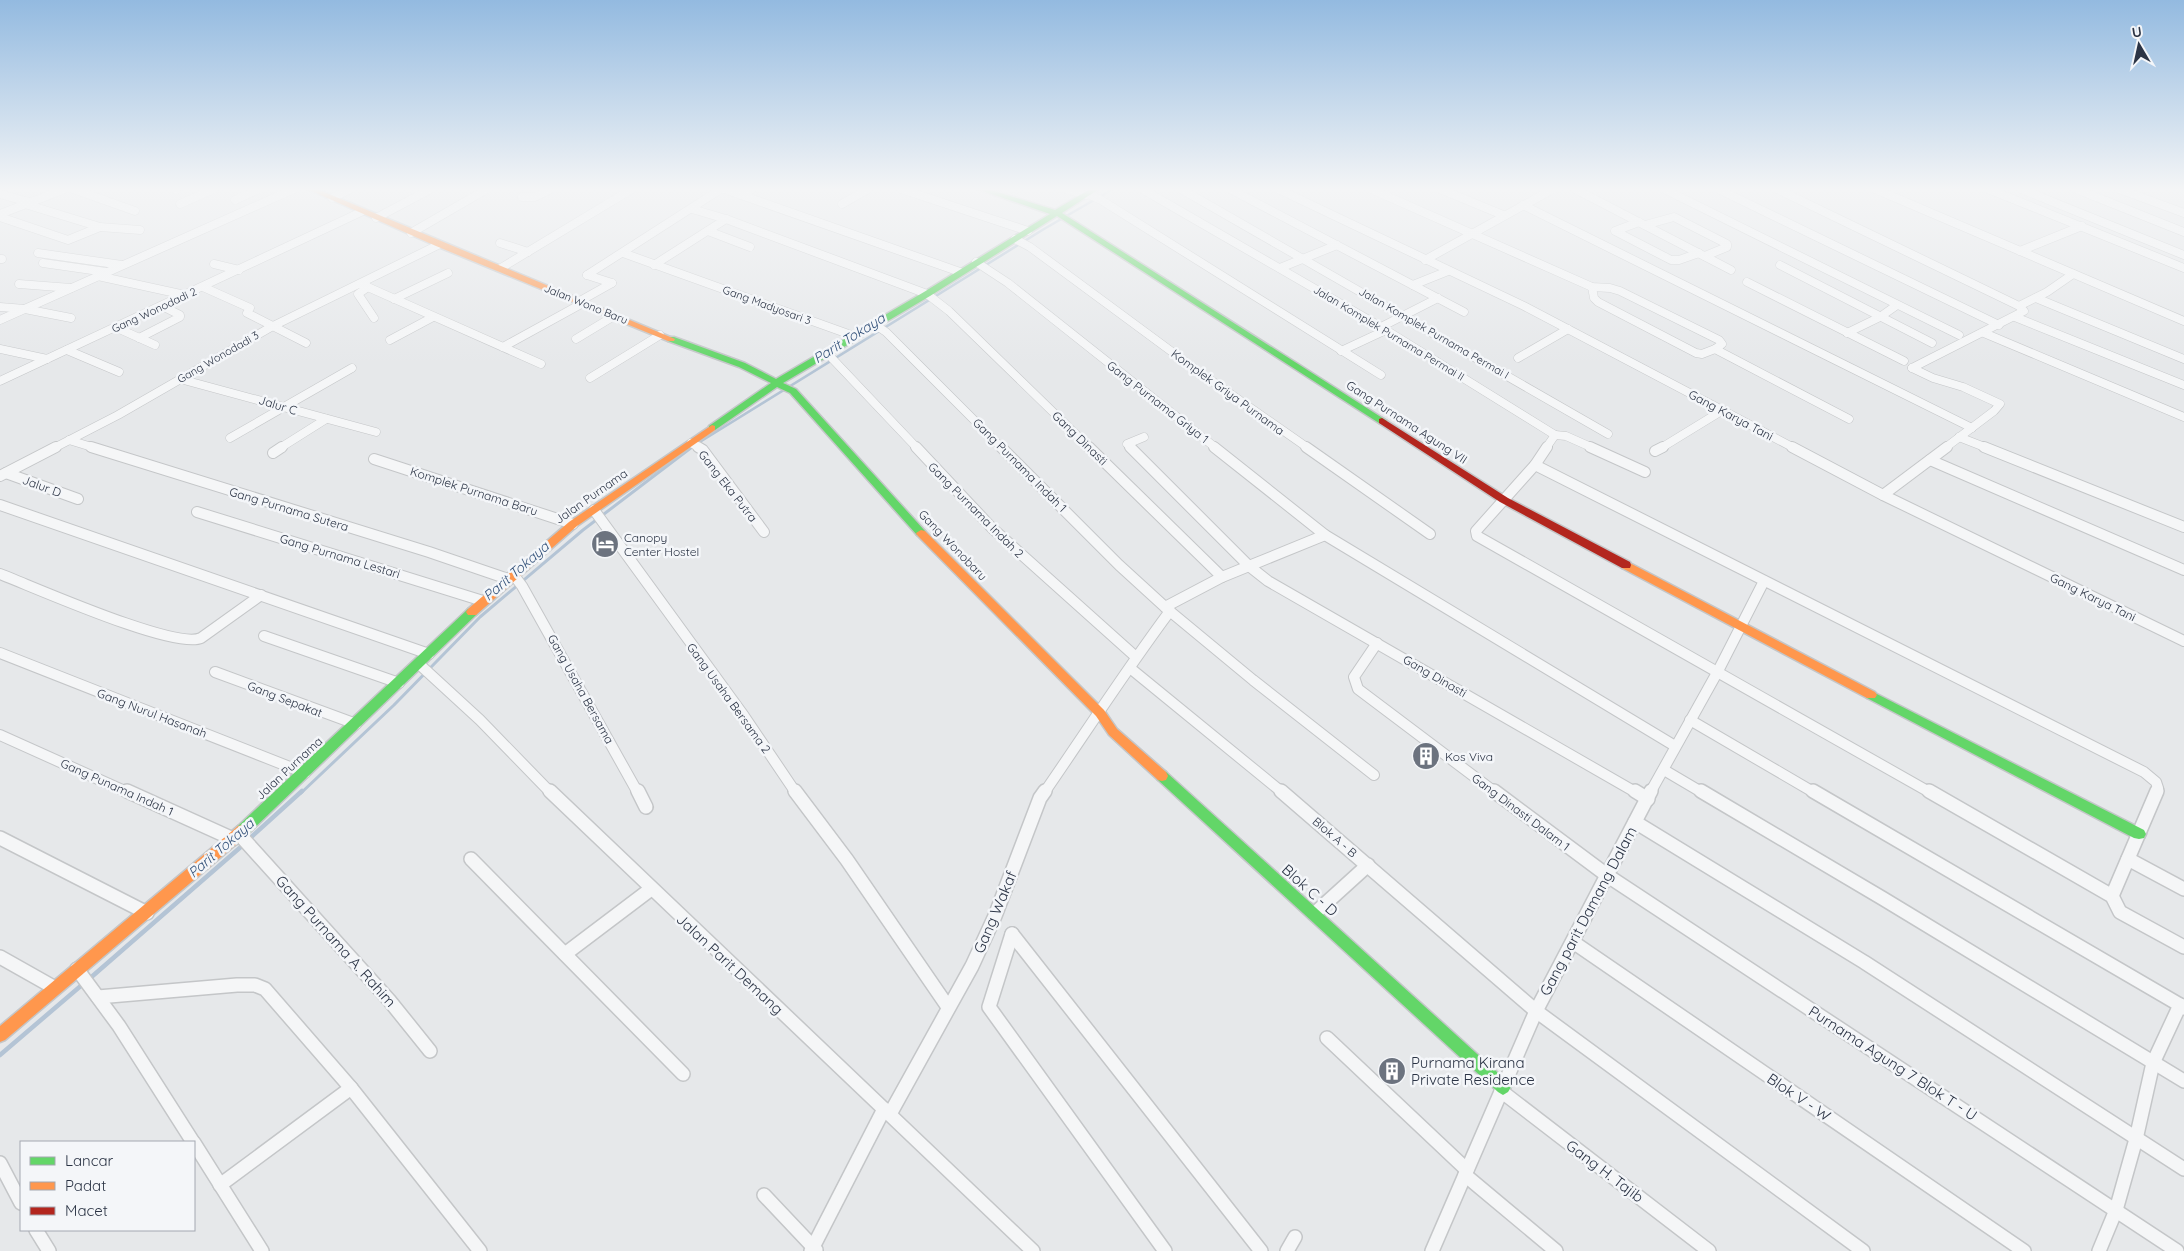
<svg xmlns="http://www.w3.org/2000/svg" width="2184" height="1251" font-family="Quicksand,sans-serif">
  <rect width="100%" height="100%" fill="#e6e8ea"/>
  <g fill="none" stroke-linecap="round" stroke-linejoin="round">
    <path stroke="#b4c4d5" stroke-width="2.5" d="M 690,448 L 1044,229 L 1113,189"/>
    <path stroke="#b4c4d5" stroke-width="3" d="M 301,793 L 394,705 L 480,617 L 583,530 L 692,447"/>
    <g stroke="#b4c4d5" stroke-width="4.5">
      <path d="M 248,840 L 302,791"/>
      <path d="M 88,980 L 243,845"/>
      <path d="M 0,1055 L 83,984"/>
    </g>
    <g stroke="#c4c6c8" stroke-width="9">
      <g id="street-far2">
        <path d="M 73,189 L 135,211"/>
        <path d="M 174,189 L 176,190"/>
        <path d="M 724,189 L 960,272"/>
        <path d="M 901,189 L 1028,231"/>
        <path d="M 1065,189 L 1086,195"/>
        <path d="M 1142,189 L 1381,327 L 1555,435"/>
        <path d="M 1181,189 L 1608,434"/>
        <path d="M 1230,189 L 1464,312"/>
        <path d="M 1278,189 L 1524,306 L 1794,448"/>
        <path d="M 1371,189 L 1592,287 L 1610,288 L 1620,291 L 1719,340 L 1722,344 L 1715,349 L 1849,419"/>
        <path d="M 1440,189 L 1503,215"/>
        <path d="M 1575,189 L 1731,270"/>
        <path d="M 1664,189 L 1959,335"/>
        <path d="M 1718,189 L 1999,325"/>
        <path d="M 1777,189 L 2019,306"/>
        <path d="M 1875,189 L 2184,321"/>
        <path d="M 1988,189 L 2184,268"/>
        <path d="M 2021,189 L 2184,255"/>
        <path d="M 2076,189 L 2184,232"/>
        <path d="M 2119,189 L 2184,213"/>
        <path d="M 0,194 L 29,202"/>
        <path d="M 1088,194 L 1101,200 L 1381,375"/>
        <path d="M 740,195 L 752,189"/>
        <path d="M 522,197 L 535,197 L 551,189"/>
        <path d="M 332,198 L 351,189"/>
        <path d="M 235,200 L 259,189"/>
        <path d="M 25,204 L 100,227 L 140,230"/>
        <path d="M 180,204 L 214,189"/>
        <path d="M 842,204 L 868,189"/>
        <path d="M 1523,205 L 1972,428"/>
        <path d="M 692,209 L 726,219 L 927,294 L 949,311 L 1090,448"/>
        <path d="M 0,214 L 65,189"/>
        <path d="M 0,217 L 68,240 L 100,227"/>
        <path d="M 376,218 L 431,189"/>
        <path d="M 1639,222 L 1615,231 L 1671,260 L 1679,260 L 1699,253"/>
        <path d="M 1645,225 L 1674,217 L 1727,244 L 1727,247 L 1705,256"/>
        <path d="M 708,231 L 750,247"/>
        <path d="M 411,233 L 487,189"/>
        <path d="M 1015,239 L 1030,247 L 1202,374 L 1308,448"/>
        <path d="M 500,243 L 528,252"/>
        <path d="M 2020,251 L 2082,226"/>
        <path d="M 38,253 L 122,265"/>
        <path d="M 623,253 L 854,336"/>
        <path d="M 0,259 L 2,259"/>
        <path d="M 1425,260 L 1553,189"/>
        <path d="M 976,262 L 1008,283 L 1216,448"/>
        <path d="M 43,263 L 106,272"/>
        <path d="M 214,264 L 239,270"/>
        <path d="M 654,265 L 726,219"/>
        <path d="M 1780,265 L 1932,343"/>
        <path d="M 501,268 L 632,189"/>
        <path d="M 1280,268 L 1337,245"/>
        <path d="M 587,275 L 721,189"/>
        <path d="M 587,275 L 612,283"/>
        <path d="M 98,276 L 185,295"/>
        <path d="M 1747,282 L 1904,361"/>
        <path d="M 19,284 L 71,288"/>
        <path d="M 361,284 L 541,364"/>
        <path d="M 1413,285 L 1448,271"/>
        <path d="M 203,287 L 250,308"/>
        <path d="M 368,287 L 358,294 L 374,318"/>
        <path d="M 1592,287 L 1594,298 L 1598,302 L 1696,353 L 1702,354 L 1715,349"/>
        <path d="M 2036,298 L 2184,359"/>
        <path d="M 394,299 L 448,273"/>
        <path d="M 580,301 L 612,283"/>
        <path d="M 0,307 L 25,309 L 71,318"/>
        <path d="M 247,313 L 306,343"/>
        <path d="M 2015,317 L 2184,385"/>
        <path d="M 0,320 L 294,189"/>
        <path d="M 874,324 L 886,332 L 1002,448"/>
        <path d="M 115,327 L 155,345"/>
        <path d="M 1381,327 L 1438,298"/>
        <path d="M 1847,333 L 1880,317 L 1897,305"/>
        <path d="M 1984,333 L 2184,417"/>
        <path d="M 139,338 L 180,317 L 180,315 L 162,306"/>
        <path d="M 576,339 L 614,316"/>
        <path d="M 390,340 L 433,317"/>
        <path d="M 503,347 L 583,303"/>
        <path d="M 0,349 L 47,359"/>
        <path d="M 67,350 L 119,372"/>
        <path d="M 1341,351 L 1386,330"/>
        <path d="M 826,352 L 917,448"/>
        <path d="M 1518,358 L 1568,329"/>
        <path d="M 1912,368 L 2024,311 L 2019,306 L 2047,292 L 2073,274"/>
        <path d="M 1912,368 L 1933,378 L 1963,387 L 2000,404 L 1994,411 L 1945,448"/>
        <path d="M 590,378 L 660,335"/>
        <path d="M 180,379 L 376,432"/>
        <path d="M 0,381 L 361,212"/>
        <path d="M 1555,435 L 1566,436 L 1593,448"/>
        <path d="M 1959,437 L 1987,448"/>
        <path d="M 230,438 L 352,368"/>
        <path d="M 69,440 L 95,448"/>
        <path d="M 691,443 L 700,448"/>
        <path d="M 54,448 L 118,415 L 271,327 L 438,245"/>
        <path d="M 280,448 L 326,419"/>
        <path d="M 1131,448 L 1127,444 L 1144,437"/>
        <path d="M 1546,448 L 1555,435"/>
        <path d="M 1661,448 L 1723,410"/>
      </g>
    </g>
    <g stroke="#c4c6c8" stroke-width="12">
      <g id="street-far1">
        <path d="M 91,447 L 429,552 L 508,579"/>
        <path d="M 698,447 L 703,450 L 764,532"/>
        <path d="M 916,447 L 992,528 L 1136,657"/>
        <path d="M 1001,447 L 1119,565 L 1165,607 L 1222,577 L 1249,566 L 1268,581 L 1637,793"/>
        <path d="M 1089,447 L 1222,577"/>
        <path d="M 1130,447 L 1249,566 L 1325,535"/>
        <path d="M 1214,447 L 1325,535 L 1675,746"/>
        <path d="M 1306,447 L 1430,534"/>
        <path d="M 1547,447 L 1535,465 L 1476,531 L 1477,536 L 1931,793"/>
        <path d="M 1590,447 L 1645,472"/>
        <path d="M 1792,447 L 1883,495 L 2184,641"/>
        <path d="M 1984,447 L 2184,527"/>
        <path d="M 1655,451 L 1663,447"/>
        <path d="M 273,453 L 282,447"/>
        <path d="M 374,459 L 573,524"/>
        <path d="M 1930,460 L 2184,570"/>
        <path d="M 1535,465 L 2144,772 L 2156,782 L 2158,788 L 2156,793"/>
        <path d="M 6,473 L 78,499"/>
        <path d="M 0,476 L 56,447"/>
        <path d="M 1883,495 L 1947,447"/>
        <path d="M 0,505 L 429,654"/>
        <path d="M 594,510 L 744,716 L 796,793"/>
        <path d="M 197,512 L 483,601"/>
        <path d="M 0,574 C 34,587 175,650 201,638 L 261,595"/>
        <path d="M 513,574 L 522,586 L 638,793"/>
        <path d="M 1166,608 L 1253,680 L 1374,775"/>
        <path d="M 264,636 L 399,683"/>
        <path d="M 1377,643 L 1354,677 L 1358,689 L 1496,793"/>
        <path d="M 0,653 L 305,773"/>
        <path d="M 419,664 L 480,720 L 551,793"/>
        <path d="M 1130,668 L 1283,793"/>
        <path d="M 215,672 L 356,724"/>
        <path d="M 1690,720 L 1815,793"/>
        <path d="M 0,735 L 129,793"/>
        <path d="M 1664,770 L 1703,793"/>
        <path d="M 1044,793 C 1086,732 1126,670 1170,611"/>
        <path d="M 1650,793 L 1718,671 L 1764,581"/>
      </g>
    </g>
    <g stroke="#c4c6c8" stroke-width="16">
      <g id="street">
        <path d="M 127,791 L 233,839"/>
        <path d="M 550,791 L 1033,1251"/>
        <path d="M 638,791 L 646,807"/>
        <path d="M 795,791 L 847,860 L 948,1007"/>
        <path d="M 1281,791 L 1536,1011 L 1863,1251"/>
        <path d="M 1494,791 L 1608,876 L 2177,1251"/>
        <path d="M 1635,791 L 1648,799"/>
        <path d="M 1701,791 L 1882,898 L 2184,1081"/>
        <path d="M 1813,791 L 2180,1005"/>
        <path d="M 1929,791 L 2112,896 L 2120,912 L 2184,947"/>
        <path d="M 1635,822 L 1864,962 L 2184,1169"/>
        <path d="M 239,834 L 389,1000 L 430,1051"/>
        <path d="M 0,838 L 147,913"/>
        <path d="M 471,859 L 683,1074"/>
        <path d="M 2128,859 L 2184,889"/>
        <path d="M 2112,896 L 2157,791"/>
        <path d="M 1314,914 L 1368,865"/>
        <path d="M 1012,934 L 1261,1251"/>
        <path d="M 1012,934 L 989,1007 L 1165,1251"/>
        <path d="M 1573,942 L 2024,1251"/>
        <path d="M 565,954 L 651,889"/>
        <path d="M 0,957 L 55,988"/>
        <path d="M 77,969 L 119,1026 L 193,1142"/>
        <path d="M 98,997 L 237,985 L 255,985 L 265,989 L 351,1088 L 480,1251"/>
        <path d="M 1327,1038 L 1467,1170"/>
        <path d="M 1501,1091 L 1709,1251"/>
        <path d="M 890,1114 L 972,966 L 995,916 L 1040,798 L 1045,791"/>
        <path d="M 194,1143 L 262,1251"/>
        <path d="M 0,1163 L 21,1203"/>
        <path d="M 1465,1175 L 1556,1251"/>
        <path d="M 220,1185 L 351,1088"/>
        <path d="M 764,1195 L 816,1250"/>
        <path d="M 36,1230 L 49,1251"/>
        <path d="M 811,1251 L 884,1109"/>
        <path d="M 1287,1251 L 1295,1237"/>
        <path d="M 1432,1251 L 1536,1011 L 1651,791"/>
        <path d="M 2099,1251 L 2116,1210 L 2136,1139 L 2153,1063 L 2180,1005 L 2184,1008"/>
      </g>
    </g>
    <g stroke="#c4c6c8" stroke-width="3">
      <g id="fast">
        <path d="M 977,189 L 988,189 L 1055,210 L 1090,189 L 1099,189 L 1062,213 L 1387,421 L 1382,424 L 1379,423 L 1057,216 L 930,296 L 783,383 L 796,389 L 925,531 L 926,533 L 925,535 L 917,535 L 790,393 L 777,387 L 715,430 L 709,430 L 709,426 L 771,383 L 739,367 L 668,341 L 668,337 L 674,337 L 745,363 L 776,379 L 924,292 L 1050,214 Z"/>
        <path d="M 472,608 L 476,609 L 478,612 L 476,615 L 248,834 L 243,835 L 238,834 L 236,830 L 238,826 L 468,609 Z"/>
        <path d="M 1871,691 L 2144,830 L 2146,834 L 2144,838 L 2139,839 L 2134,838 L 1867,698 L 1865,695 L 1867,692 Z"/>
        <path d="M 1162,771 L 1166,772 L 1508,1082 L 1511,1087 L 1508,1092 L 1503,1095 L 1498,1092 L 1158,780 L 1156,776 L 1158,772 Z"/>
      </g>
    </g>
    <g stroke="#c4c6c8" stroke-width="3">
      <g id="slow">
        <path d="M 307,189 L 317,189 L 675,339 L 674,341 L 668,341 L 436,246 Z"/>
        <path d="M 712,425 L 715,426 L 715,430 L 577,526 L 476,615 L 468,615 L 466,612 L 468,609 L 569,522 Z"/>
        <path d="M 921,530 L 925,531 L 1104,710 L 1117,729 L 1166,772 L 1168,776 L 1166,780 L 1162,781 L 1158,780 L 1109,735 L 1096,716 L 917,535 L 916,533 Z"/>
        <path d="M 1626,561 L 1875,692 L 1877,695 L 1875,698 L 1867,698 L 1622,568 L 1621,565 L 1622,562 Z"/>
        <path d="M 243,825 L 248,826 L 250,830 L 248,834 L 5,1040 L 0,1042 L 0,1026 L 238,826 Z"/>
      </g>
    </g>
    <g stroke="#c4c6c8" stroke-width="3">
      <path id="jam" d="M 1382,418 L 1508,498 L 1630,562 L 1631,565 L 1630,568 L 1622,568 L 1500,502 L 1379,423 L 1379,419 Z"/>
    </g>
    <use href="#street-far2" stroke="#f5f6f7" stroke-width="8"/>
    <use href="#street-far1" stroke="#f5f6f7" stroke-width="10"/>
    <use href="#street" stroke="#f5f6f7" stroke-width="13"/>
    <use href="#fast" fill="#63d668" fill-rule="evenodd"/>
    <use href="#slow" fill="#ff974d" fill-rule="evenodd"/>
    <use href="#jam" fill="#b3261e" fill-rule="evenodd"/>
  </g>
  <linearGradient id="sky" x2="0" y2="1"><stop stop-color="#93bae0"/><stop offset="0.52" stop-color="#f4f5f6"/><stop offset="1" stop-color="#f4f5f6" stop-opacity="0"/></linearGradient>
  <rect width="2184" height="364" fill="url(#sky)"/>
  <defs>
    <g id="hotel-disc" transform="scale(1.4375)"><circle r="9.5" fill="#6c737f" stroke="#f4f6f9"/><path d="M-6-4.5h1.5V1H6V5H4.5V3h-9V5H-6ZM-4 0a1.8 1.8 0 1 1 3.6 0ZM.5 0V-2.5h3Q6-2.5 6 0Z" fill="#fff"/></g>
    <g id="building-disc" transform="scale(1.4375)"><circle r="9.5" fill="#6c737f" stroke="#f4f6f9"/><path d="M-4-6H4V6H1V3H-1V6H-4ZM-2.5-4.3h1.7v1.8h-1.7ZM.8-4.3h1.7v1.8H.8ZM-2.5-1h1.7V.8h-1.7ZM.8-1h1.7V.8H.8Z" fill="#fff"/></g>
  </defs>
  <g fill-rule="evenodd">
    <use href="#hotel-disc" x="605" y="544"/>
    <use href="#building-disc" x="1426" y="756"/>
    <use href="#building-disc" x="1392" y="1071"/>
  </g>
  <g text-anchor="middle" dominant-baseline="central" stroke-width="5" stroke-linejoin="round" paint-order="stroke">
    <g font-size="11" fill="#2b3445" stroke="#f4f6f9">
      <text transform="translate(586 304) rotate(22)">Jalan Wono Baru</text>
      <text transform="translate(767 305) rotate(20)">Gang Madyosari 3</text>
      <text transform="translate(154 310) rotate(-25)">Gang Wonodadi 2</text>
      <text transform="translate(1389 333) rotate(31)">Jalan Komplek Purnama Permai II</text>
      <text transform="translate(1434 333) rotate(30)">Jalan Komplek Purnama Permai I</text>
      <text transform="translate(218 357) rotate(-30)">Gang Wonodadi 3</text>
    </g>
    <g font-size="12" fill="#2b3445" stroke="#f4f6f9">
      <text transform="translate(1228 392) rotate(36)">Komplek Griya Purnama</text>
      <text transform="translate(1158 402) rotate(38)">Gang Purnama Griya 1</text>
      <text transform="translate(278 405) rotate(17)">Jalur C</text>
      <text transform="translate(1731 415) rotate(28)">Gang Karya Tani</text>
      <text transform="translate(1407 422) rotate(33)">Gang Purnama Agung VII</text>
      <text transform="translate(1080 438) rotate(44)">Gang Dinasti</text>
      <text transform="translate(1020 465) rotate(45)">Gang Purnama Indah 1</text>
      <text transform="translate(42 486) rotate(20)">Jalur D</text>
      <text transform="translate(728 486) rotate(52)">Gang Eka Putra</text>
      <text transform="translate(474 491) rotate(18)">Komplek Purnama Baru</text>
      <text transform="translate(591 496) rotate(-35)">Jalan Purnama</text>
      <text transform="translate(289 509) rotate(17)">Gang Purnama Sutera</text>
      <text transform="translate(976 510) rotate(45)">Gang Purnama Indah 2</text>
      <text transform="translate(953 545) rotate(46)">Gang Wonobaru</text>
      <text transform="translate(340 556) rotate(17)">Gang Purnama Lestari</text>
      <text transform="translate(2093 597) rotate(26)">Gang Karya Tani</text>
      <text transform="translate(1435 676) rotate(30)">Gang Dinasti</text>
      <text transform="translate(581 689) rotate(61)">Gang Usaha Bersama</text>
      <text transform="translate(729 698) rotate(54)">Gang Usaha Bersama 2</text>
      <text transform="translate(285 699) rotate(21)">Gang Sepakat</text>
      <text transform="translate(152 713) rotate(21)">Gang Nurul Hasanah</text>
      <text transform="translate(289 768) rotate(-43)">Jalan Purnama</text>
      <text transform="translate(117 787) rotate(24)">Gang Punama Indah 1</text>
      <text transform="translate(1521 812) rotate(37)">Gang Dinasti Dalam 1</text>
      <text transform="translate(1335 837) rotate(41)">Blok A - B</text>
    </g>
    <g font-size="12" fill="#2b3445" stroke="#f4f6f9" text-anchor="start">
      <text x="624" y="537">Canopy<tspan x="624" dy="14">Center Hostel</tspan></text>
      <text x="1445" y="756">Kos Viva</text>
    </g>
    <g font-size="14" font-style="italic" fill="#34527a" stroke="#f4f6f9">
      <text transform="translate(849 338) rotate(-32)">Parit Tokaya</text>
      <text transform="translate(516 571) rotate(-41)">Parit Tokaya</text>
      <text transform="translate(221 848) rotate(-41)">Parit Tokaya</text>
    </g>
    <g font-size="15" fill="#2b3445" stroke="#f4f6f9">
      <text transform="translate(1310 890) rotate(42)">Blok C - D</text>
      <text transform="translate(1588 911) rotate(-62)">Gang parit Damang Dalam</text>
      <text transform="translate(995 912) rotate(-67)">Gang Wakaf</text>
      <text transform="translate(336 941) rotate(48)">Gang Purnama A. Rahim</text>
      <text transform="translate(730 964) rotate(43)">Jalan Parit Demang</text>
      <text transform="translate(1893 1063) rotate(33)">Purnama Agung 7 Blok T - U</text>
      <text transform="translate(1799 1097) rotate(34)">Blok V - W</text>
      <text transform="translate(1605 1171) rotate(37)">Gang H. Tajib</text>
    </g>
    <g font-size="15" fill="#2b3445" stroke="#f4f6f9" text-anchor="start">
      <text x="1411" y="1062">Purnama Kirana<tspan x="1411" dy="17">Private Residence</tspan></text>
    </g>
  </g>
  <rect x="20" y="1141" width="175" height="90" fill="#f4f6f9" stroke="#a4a8b1"/>
  <rect x="30" y="1157" width="25" height="8" fill="#63d668" stroke="#a4a8b1"/>
  <text x="65" y="1166" font-size="15" fill="#2b3445">Lancar</text>
  <rect x="30" y="1182" width="25" height="8" fill="#ff974d" stroke="#a4a8b1"/>
  <text x="65" y="1191" font-size="15" fill="#2b3445">Padat</text>
  <rect x="30" y="1207" width="25" height="8" fill="#b3261e" stroke="#a4a8b1"/>
  <text x="65" y="1216" font-size="15" fill="#2b3445">Macet</text>
  <g transform="translate(2139 45) rotate(351)" stroke="#f4f6f9" stroke-width="4" paint-order="stroke">
  <path d="M0-4L9 19L0 12L-9 19Z" fill="#2b3445"/>
  <text y="-8" font-size="14" font-weight="bold" text-anchor="middle" fill="#2b3445">U</text>
  </g>
</svg>
